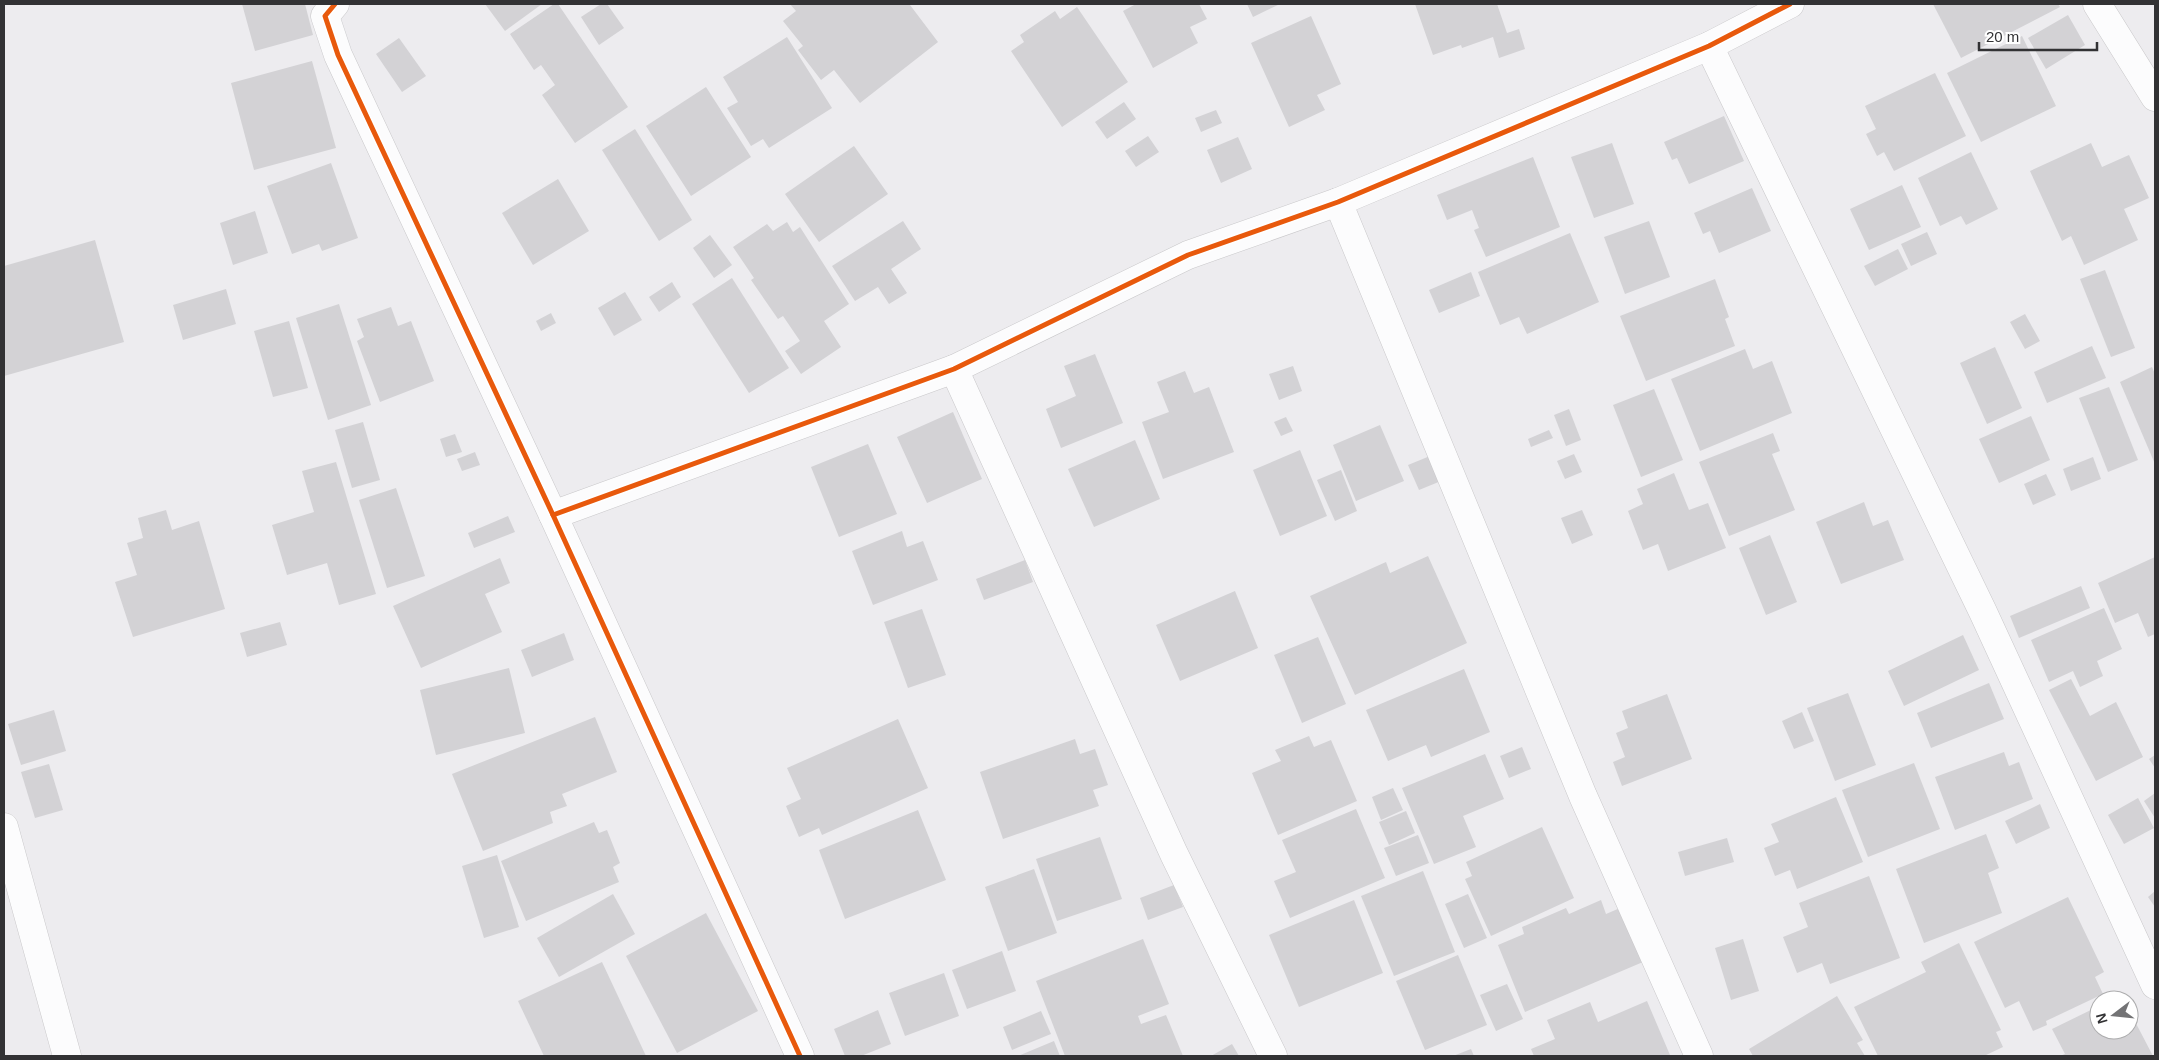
<svg xmlns="http://www.w3.org/2000/svg" width="2159" height="1060" font-family="Helvetica,sans-serif">
  <rect width="100%" height="100%" fill="#edecef"/>
  <g fill="#d3d2d5">
    <path d="M 242,4 L 305,4 L 313,35 L 255,51 Z"/>
    <path d="M 485,4 L 542,4 L 505,31 Z"/>
    <path d="M 554,4 L 558,4 L 628,107 L 575,143 L 542,95 L 555,85 L 541,65 L 534,70 L 510,34 Z"/>
    <path d="M 601,4 L 607,4 L 624,28 L 599,45 L 581,17 Z"/>
    <path d="M 790,4 L 912,4 L 910,5 L 938,42 L 860,103 L 834,70 L 821,80 L 798,50 L 803,46 L 783,21 L 796,11 Z"/>
    <path d="M 1136,4 L 1199,4 L 1207,19 L 1190,27 L 1198,43 L 1153,68 L 1123,11 Z"/>
    <path d="M 1247,4 L 1280,4 L 1253,17 Z"/>
    <path d="M 1415,4 L 1497,4 L 1507,33 L 1519,29 L 1525,49 L 1499,58 L 1493,37 L 1462,48 L 1461,45 L 1433,55 Z"/>
    <path d="M 1933,4 L 2058,4 L 2060,7 L 1961,58 Z"/>
    <path d="M 1077,7 L 1128,82 L 1062,127 L 1011,51 L 1024,42 L 1020,35 L 1055,11 L 1060,19 Z"/>
    <path d="M 2068,15 L 2085,45 L 2046,69 L 2028,38 Z"/>
    <path d="M 1311,16 L 1341,84 L 1317,95 L 1325,110 L 1289,127 L 1251,43 Z"/>
    <path d="M 2022,36 L 2056,106 L 1981,142 L 1947,73 Z"/>
    <path d="M 787,37 L 832,108 L 769,148 L 763,139 L 751,146 L 727,108 L 738,102 L 723,77 Z"/>
    <path d="M 399,38 L 426,76 L 402,92 L 376,54 Z"/>
    <path d="M 312,61 L 336,148 L 254,170 L 231,83 Z"/>
    <path d="M 1935,73 L 1966,136 L 1894,171 L 1884,152 L 1877,156 L 1866,134 L 1876,129 L 1865,106 Z"/>
    <path d="M 706,87 L 751,157 L 691,196 L 646,126 Z"/>
    <path d="M 1124,102 L 1136,119 L 1107,139 L 1095,122 Z"/>
    <path d="M 1216,110 L 1222,123 L 1201,132 L 1195,118 Z"/>
    <path d="M 1724,116 L 1744,161 L 1689,184 L 1677,158 L 1672,160 L 1664,142 Z"/>
    <path d="M 635,129 L 692,220 L 659,241 L 602,150 Z"/>
    <path d="M 1148,136 L 1159,152 L 1136,167 L 1125,151 Z"/>
    <path d="M 1238,137 L 1252,169 L 1221,183 L 1207,150 Z"/>
    <path d="M 1612,143 L 1634,204 L 1594,218 L 1571,157 Z"/>
    <path d="M 2091,143 L 2102,167 L 2129,155 L 2149,198 L 2124,209 L 2138,240 L 2084,265 L 2071,236 L 2062,241 L 2030,171 Z"/>
    <path d="M 854,146 L 888,194 L 819,242 L 785,194 Z"/>
    <path d="M 1971,152 L 1998,209 L 1966,225 L 1961,216 L 1940,226 L 1918,178 Z"/>
    <path d="M 1533,157 L 1560,227 L 1486,257 L 1474,230 L 1479,228 L 1472,210 L 1447,220 L 1437,195 Z"/>
    <path d="M 331,163 L 358,238 L 322,251 L 319,244 L 292,254 L 267,186 Z"/>
    <path d="M 558,179 L 589,231 L 533,265 L 502,213 Z"/>
    <path d="M 1902,185 L 1921,227 L 1869,250 L 1850,209 Z"/>
    <path d="M 1752,188 L 1771,231 L 1719,253 L 1710,231 L 1703,234 L 1694,213 Z"/>
    <path d="M 255,211 L 268,253 L 233,265 L 220,223 Z"/>
    <path d="M 903,221 L 921,249 L 891,269 L 907,293 L 889,304 L 878,287 L 855,301 L 832,266 Z"/>
    <path d="M 1649,221 L 1670,277 L 1625,294 L 1604,237 Z"/>
    <path d="M 787,222 L 793,232 L 800,227 L 849,304 L 824,321 L 841,347 L 801,374 L 785,351 L 800,341 L 783,316 L 778,319 L 751,280 L 754,278 L 733,247 L 767,224 L 773,231 Z"/>
    <path d="M 1927,232 L 1937,254 L 1911,266 L 1901,244 Z"/>
    <path d="M 1570,233 L 1599,302 L 1527,334 L 1519,317 L 1500,325 L 1478,272 Z"/>
    <path d="M 710,235 L 732,265 L 714,278 L 693,248 Z"/>
    <path d="M 95,240 L 124,342 L 4,376 L 4,266 Z"/>
    <path d="M 1898,249 L 1908,269 L 1875,286 L 1864,266 Z"/>
    <path d="M 2105,270 L 2135,348 L 2111,357 L 2080,279 Z"/>
    <path d="M 1471,272 L 1480,296 L 1439,313 L 1429,290 Z"/>
    <path d="M 732,278 L 789,368 L 749,393 L 692,304 Z"/>
    <path d="M 1715,279 L 1729,317 L 1725,319 L 1735,346 L 1646,381 L 1620,316 Z"/>
    <path d="M 672,282 L 681,297 L 659,312 L 649,297 Z"/>
    <path d="M 226,289 L 236,324 L 183,340 L 173,305 Z"/>
    <path d="M 625,292 L 642,320 L 614,336 L 598,308 Z"/>
    <path d="M 339,304 L 371,405 L 328,420 L 296,318 Z"/>
    <path d="M 391,307 L 398,326 L 411,321 L 434,381 L 380,402 L 357,341 L 364,337 L 357,319 Z"/>
    <path d="M 551,313 L 556,323 L 541,331 L 536,321 Z"/>
    <path d="M 2025,314 L 2040,341 L 2025,349 L 2010,322 Z"/>
    <path d="M 289,321 L 308,388 L 273,397 L 254,331 Z"/>
    <path d="M 2092,346 L 2106,378 L 2047,403 L 2034,372 Z"/>
    <path d="M 1995,347 L 2022,408 L 1987,424 L 1960,363 Z"/>
    <path d="M 1745,349 L 1753,369 L 1772,361 L 1792,413 L 1700,451 L 1671,379 Z"/>
    <path d="M 1095,354 L 1123,423 L 1061,448 L 1046,409 L 1076,396 L 1064,366 Z"/>
    <path d="M 1293,366 L 1302,391 L 1279,400 L 1269,374 Z"/>
    <path d="M 2152,367 L 2155,374 L 2155,464 L 2120,382 Z"/>
    <path d="M 1185,371 L 1194,393 L 1209,387 L 1234,452 L 1163,479 L 1142,422 L 1169,412 L 1157,382 Z"/>
    <path d="M 2109,387 L 2138,460 L 2108,472 L 2079,398 Z"/>
    <path d="M 1654,389 L 1683,460 L 1641,477 L 1613,405 Z"/>
    <path d="M 1569,409 L 1581,440 L 1566,446 L 1554,415 Z"/>
    <path d="M 953,412 L 982,479 L 927,503 L 897,437 Z"/>
    <path d="M 2031,416 L 2050,460 L 1999,483 L 1979,439 Z"/>
    <path d="M 1286,417 L 1293,431 L 1281,436 L 1274,422 Z"/>
    <path d="M 363,422 L 380,480 L 352,488 L 335,430 Z"/>
    <path d="M 1380,425 L 1404,481 L 1356,501 L 1333,445 Z"/>
    <path d="M 1549,430 L 1553,438 L 1531,447 L 1528,439 Z"/>
    <path d="M 1773,433 L 1780,451 L 1772,454 L 1795,510 L 1729,536 L 1699,462 Z"/>
    <path d="M 455,434 L 462,452 L 446,457 L 440,439 Z"/>
    <path d="M 1135,440 L 1160,499 L 1094,527 L 1068,469 Z"/>
    <path d="M 868,444 L 897,514 L 839,537 L 811,467 Z"/>
    <path d="M 1300,450 L 1327,516 L 1280,536 L 1253,470 Z"/>
    <path d="M 475,452 L 480,465 L 462,471 L 457,459 Z"/>
    <path d="M 1574,454 L 1582,472 L 1565,479 L 1557,461 Z"/>
    <path d="M 1430,456 L 1441,481 L 1419,490 L 1408,465 Z"/>
    <path d="M 2093,457 L 2101,479 L 2071,491 L 2063,469 Z"/>
    <path d="M 336,462 L 376,594 L 339,605 L 327,563 L 287,575 L 272,525 L 314,512 L 302,471 Z"/>
    <path d="M 1341,470 L 1357,511 L 1335,521 L 1317,480 Z"/>
    <path d="M 1674,473 L 1689,510 L 1708,503 L 1726,548 L 1668,571 L 1658,544 L 1643,550 L 1628,511 L 1643,504 L 1637,489 Z"/>
    <path d="M 2046,474 L 2056,495 L 2033,505 L 2024,484 Z"/>
    <path d="M 396,488 L 425,576 L 387,588 L 359,500 Z"/>
    <path d="M 1864,502 L 1873,526 L 1888,520 L 1904,560 L 1841,584 L 1816,522 Z"/>
    <path d="M 166,510 L 172,530 L 199,521 L 225,609 L 133,637 L 115,582 L 137,575 L 127,543 L 143,538 L 138,518 Z"/>
    <path d="M 1582,510 L 1593,535 L 1572,544 L 1561,518 Z"/>
    <path d="M 508,516 L 515,532 L 474,548 L 468,533 Z"/>
    <path d="M 902,531 L 907,547 L 923,541 L 938,580 L 873,605 L 852,551 Z"/>
    <path d="M 1770,535 L 1797,602 L 1766,615 L 1739,548 Z"/>
    <path d="M 1428,556 L 1467,643 L 1355,695 L 1310,596 L 1386,562 L 1390,573 Z"/>
    <path d="M 2155,557 L 2155,634 L 2148,637 L 2138,613 L 2115,623 L 2098,583 Z"/>
    <path d="M 500,558 L 510,583 L 485,594 L 502,632 L 421,668 L 393,606 Z"/>
    <path d="M 1025,560 L 1033,582 L 984,600 L 976,579 Z"/>
    <path d="M 2081,586 L 2090,608 L 2019,638 L 2010,616 Z"/>
    <path d="M 1235,591 L 1258,648 L 1180,681 L 1156,625 Z"/>
    <path d="M 2104,608 L 2122,649 L 2097,661 L 2103,676 L 2080,687 L 2073,671 L 2049,682 L 2031,640 Z"/>
    <path d="M 922,609 L 946,675 L 908,688 L 884,622 Z"/>
    <path d="M 280,622 L 287,645 L 247,657 L 240,633 Z"/>
    <path d="M 564,633 L 574,660 L 532,677 L 521,650 Z"/>
    <path d="M 1963,635 L 1979,670 L 1904,706 L 1888,671 Z"/>
    <path d="M 1318,637 L 1346,704 L 1302,723 L 1274,655 Z"/>
    <path d="M 509,668 L 525,733 L 436,755 L 420,690 Z"/>
    <path d="M 1464,669 L 1490,732 L 1431,757 L 1426,745 L 1388,761 L 1366,710 Z"/>
    <path d="M 2071,679 L 2090,716 L 2116,702 L 2143,757 L 2096,781 L 2049,690 Z"/>
    <path d="M 1989,683 L 2004,719 L 1931,748 L 1917,713 Z"/>
    <path d="M 1848,693 L 1876,765 L 1835,781 L 1807,708 Z"/>
    <path d="M 1667,694 L 1692,759 L 1622,786 L 1613,762 L 1625,757 L 1616,733 L 1628,728 L 1622,711 Z"/>
    <path d="M 54,710 L 66,751 L 21,765 L 8,724 Z"/>
    <path d="M 1802,712 L 1814,741 L 1794,749 L 1782,721 Z"/>
    <path d="M 595,717 L 617,772 L 562,794 L 567,806 L 550,812 L 553,823 L 483,851 L 452,774 Z"/>
    <path d="M 898,719 L 928,788 L 822,835 L 819,828 L 799,837 L 786,806 L 801,799 L 787,768 Z"/>
    <path d="M 1309,736 L 1314,747 L 1331,740 L 1357,801 L 1278,835 L 1252,773 L 1281,761 L 1275,750 Z"/>
    <path d="M 1075,739 L 1080,754 L 1095,749 L 1108,785 L 1093,790 L 1099,806 L 1003,839 L 980,772 Z"/>
    <path d="M 1522,747 L 1531,769 L 1509,778 L 1500,756 Z"/>
    <path d="M 2004,752 L 2009,766 L 2019,762 L 2033,799 L 1955,830 L 1935,777 Z"/>
    <path d="M 1485,754 L 1504,799 L 1463,816 L 1476,847 L 1434,864 L 1402,788 Z"/>
    <path d="M 2155,755 L 2155,768 L 2149,759 Z"/>
    <path d="M 1914,763 L 1940,829 L 1868,857 L 1842,790 Z"/>
    <path d="M 49,764 L 63,810 L 35,818 L 21,772 Z"/>
    <path d="M 1393,788 L 1403,810 L 1381,820 L 1372,797 Z"/>
    <path d="M 2155,793 L 2155,818 L 2144,801 Z"/>
    <path d="M 1836,797 L 1863,862 L 1797,889 L 1790,870 L 1775,876 L 1764,848 L 1779,842 L 1771,824 Z"/>
    <path d="M 2138,798 L 2154,828 L 2124,844 L 2108,815 Z"/>
    <path d="M 2040,804 L 2050,828 L 2016,844 L 2005,821 Z"/>
    <path d="M 1356,809 L 1385,878 L 1290,918 L 1274,881 L 1296,872 L 1282,840 Z"/>
    <path d="M 918,810 L 946,880 L 845,919 L 819,850 Z"/>
    <path d="M 1406,811 L 1415,833 L 1389,845 L 1379,822 Z"/>
    <path d="M 594,822 L 599,833 L 607,830 L 620,863 L 613,867 L 619,882 L 526,921 L 501,861 Z"/>
    <path d="M 1542,827 L 1574,898 L 1491,936 L 1465,879 L 1472,876 L 1466,862 Z"/>
    <path d="M 1986,834 L 1999,868 L 1988,873 L 2002,913 L 1924,943 L 1896,869 Z"/>
    <path d="M 1418,835 L 1429,863 L 1396,876 L 1384,848 Z"/>
    <path d="M 1100,837 L 1122,899 L 1057,921 L 1036,859 Z"/>
    <path d="M 1727,838 L 1734,862 L 1685,876 L 1678,852 Z"/>
    <path d="M 497,855 L 519,927 L 484,938 L 462,866 Z"/>
    <path d="M 1034,869 L 1057,933 L 1008,951 L 985,887 Z"/>
    <path d="M 1423,871 L 1455,952 L 1394,976 L 1361,896 Z"/>
    <path d="M 1869,876 L 1900,958 L 1830,984 L 1822,963 L 1797,973 L 1783,937 L 1808,927 L 1799,903 Z"/>
    <path d="M 1174,885 L 1183,907 L 1148,920 L 1140,898 Z"/>
    <path d="M 2155,891 L 2155,907 L 2148,897 Z"/>
    <path d="M 613,894 L 635,934 L 559,977 L 537,938 Z"/>
    <path d="M 1468,894 L 1487,938 L 1464,948 L 1445,904 Z"/>
    <path d="M 2068,897 L 2104,972 L 2095,977 L 2103,994 L 2046,1021 L 2047,1025 L 2033,1031 L 2019,1001 L 2005,1008 L 1974,942 Z"/>
    <path d="M 1354,900 L 1383,973 L 1299,1007 L 1269,935 Z"/>
    <path d="M 1601,900 L 1606,914 L 1620,908 L 1643,962 L 1525,1012 L 1498,945 L 1524,934 L 1522,927 L 1566,908 L 1569,914 Z"/>
    <path d="M 706,913 L 758,1011 L 677,1053 L 626,956 Z"/>
    <path d="M 1143,939 L 1169,1004 L 1138,1016 L 1141,1024 L 1166,1015 L 1183,1056 L 1065,1056 L 1036,981 Z"/>
    <path d="M 1743,939 L 1759,991 L 1731,1000 L 1715,948 Z"/>
    <path d="M 1959,943 L 2001,1030 L 1996,1032 L 2003,1047 L 1984,1056 L 1878,1056 L 1854,1007 L 1926,972 L 1921,962 Z"/>
    <path d="M 1002,951 L 1016,991 L 967,1009 L 952,970 Z"/>
    <path d="M 1458,955 L 1487,1025 L 1425,1050 L 1396,981 Z"/>
    <path d="M 602,962 L 646,1056 L 544,1056 L 518,1001 Z"/>
    <path d="M 944,973 L 959,1016 L 905,1036 L 889,993 Z"/>
    <path d="M 1507,984 L 1523,1019 L 1496,1031 L 1480,995 Z"/>
    <path d="M 2121,994 L 2124,1000 L 2110,1000 Z"/>
    <path d="M 1837,996 L 1863,1040 L 1857,1043 L 1865,1056 L 1753,1056 L 1749,1049 Z"/>
    <path d="M 1647,1001 L 1670,1055 L 1534,1056 L 1531,1049 L 1555,1039 L 1547,1020 L 1590,1002 L 1598,1022 Z"/>
    <path d="M 2099,1006 L 2099,1030 L 2129,1030 L 2129,1010 L 2153,1056 L 2060,1056 L 2065,1054 L 2052,1029 Z"/>
    <path d="M 878,1010 L 891,1044 L 861,1056 L 845,1056 L 834,1029 Z"/>
    <path d="M 1041,1011 L 1051,1034 L 1012,1050 L 1003,1027 Z"/>
    <path d="M 1054,1041 L 1060,1056 L 1018,1056 Z"/>
    <path d="M 1232,1044 L 1239,1056 L 1211,1056 Z"/>
    <path d="M 1471,1049 L 1474,1056 L 1453,1056 Z"/>
  </g>
  <g fill="none" stroke-linecap="round" stroke-linejoin="round">
    <g stroke="#c9c8ca" stroke-width="29">
      <g id="minor">
        <path d="M 335,4 L 325,16 L 338,55 L 553,515 L 800,1056"/>
        <path d="M 2097,4 L 2155,97"/>
        <path d="M 1709,46 L 1983,612 L 2155,985"/>
        <path d="M 1338,202 L 1583,796 L 1699,1056"/>
        <path d="M 954,369 L 1174,854 L 1273,1056"/>
        <path d="M 553,515 L 954,369 L 1188,255 L 1338,202 L 1709,46 L 1790,4"/>
        <path d="M 4,827 L 67,1056"/>
      </g>
    </g>
    <use href="#minor" stroke="#fcfcfd" stroke-width="28"/>
    <g stroke="#fff" stroke-width="8">
      <g id="cycleway">
        <path d="M 335,4 L 325,16 L 338,55 L 553,515 L 800,1056"/>
        <path d="M 553,515 L 954,369 L 1188,255 L 1338,202 L 1709,46 L 1790,4"/>
      </g>
    </g>
    <use href="#cycleway" stroke="#e8590c" stroke-width="5"/>
  </g>
  <rect width="2159" height="1060" fill="none" stroke="#323234" stroke-width="10"/>
  <g transform="translate(2114 1015) rotate(254)"><circle r="24" fill="#ffffff" stroke="#adadae"/>
  <path d="M0-4L9 19L0 12L-9 19Z" fill="#737375"/>
  <text y="-8" font-size="14" font-weight="bold" text-anchor="middle" fill="#323234">N</text>
  </g>
  <path d="M1979 42v8h118v-8" fill="none" stroke="#323234" stroke-width="2.5"/>
  <text x="1986" y="42" font-size="15" fill="#323234" stroke="#ffffff" stroke-width="4" paint-order="stroke">20 m</text>
</svg>
